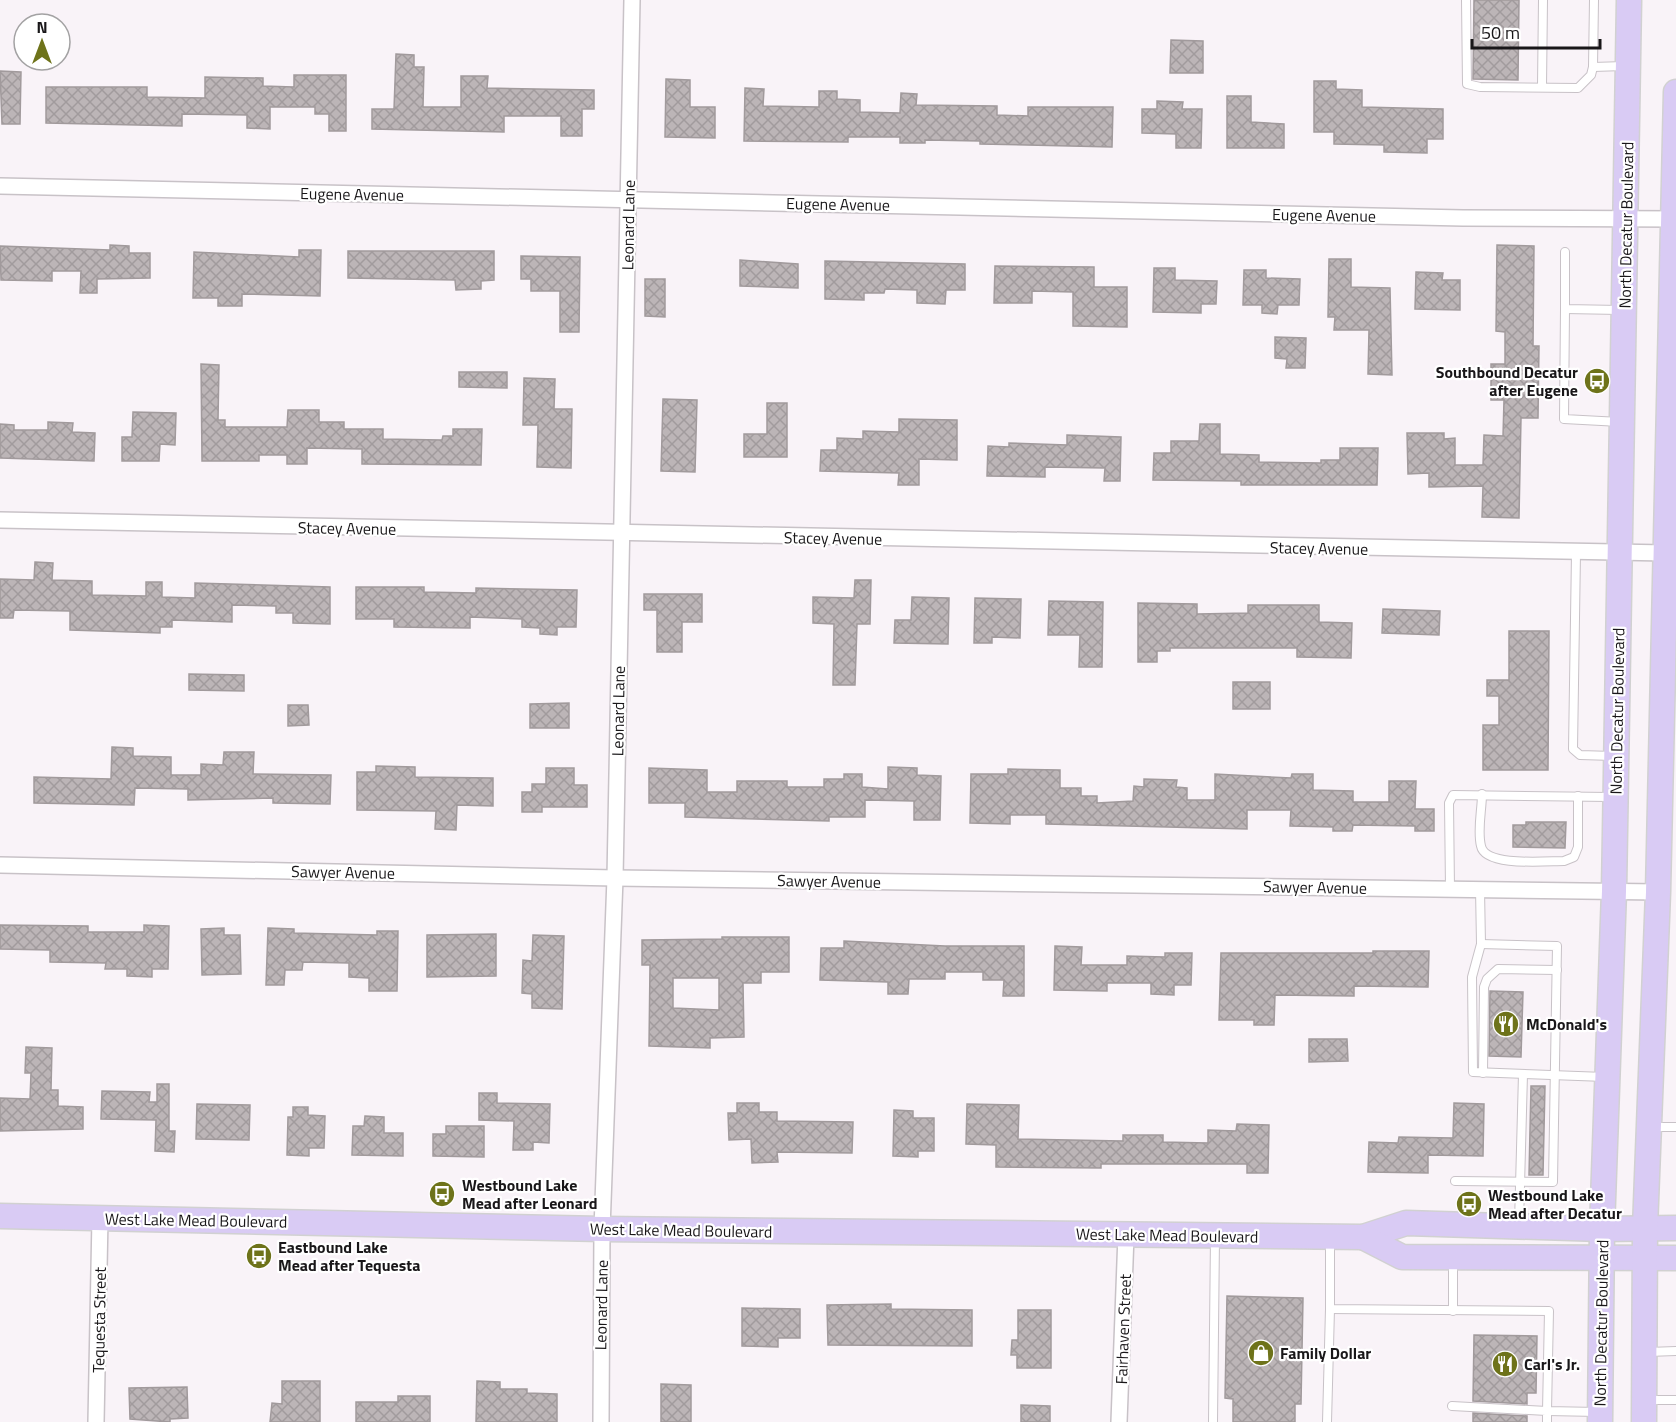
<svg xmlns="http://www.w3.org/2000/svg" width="1676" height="1422" font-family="'Titillium Web',sans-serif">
  <defs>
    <pattern id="building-cross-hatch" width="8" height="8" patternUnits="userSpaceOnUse" patternTransform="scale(1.5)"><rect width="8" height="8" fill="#bcb5b7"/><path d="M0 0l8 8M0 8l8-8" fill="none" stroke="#a19b9d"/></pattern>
  </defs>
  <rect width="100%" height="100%" fill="#f9f3f8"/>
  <g fill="url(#building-cross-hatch)" stroke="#a19a9c" stroke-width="1.5" fill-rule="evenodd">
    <path d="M 1474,0 L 1519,0 L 1518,80 L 1473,79 Z"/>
    <path d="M 1171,40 L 1203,41 L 1203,73 L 1170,73 Z"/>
    <path d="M 396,54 L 414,55 L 414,67 L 424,67 L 423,107 L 461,107 L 461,76 L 488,76 L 487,88 L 594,90 L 594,109 L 582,109 L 582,136 L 561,136 L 561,116 L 504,116 L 504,132 L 372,129 L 372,109 L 394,109 Z"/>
    <path d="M 0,71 L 21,72 L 20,124 L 2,124 Z"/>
    <path d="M 294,75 L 346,75 L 346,131 L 329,131 L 329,114 L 315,114 L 315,107 L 270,107 L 270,129 L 247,128 L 247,115 L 182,114 L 182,126 L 46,123 L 46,87 L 147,87 L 147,97 L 205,98 L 205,77 L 263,78 L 263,86 L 294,87 Z"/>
    <path d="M 666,79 L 690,80 L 690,107 L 715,107 L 715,138 L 665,137 Z"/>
    <path d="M 1314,81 L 1336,81 L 1336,89 L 1362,90 L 1362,107 L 1443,109 L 1443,139 L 1427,139 L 1427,153 L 1384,152 L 1384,145 L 1334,144 L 1334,132 L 1314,132 Z"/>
    <path d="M 745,88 L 764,89 L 763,106 L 819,107 L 819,91 L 837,91 L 837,99 L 860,100 L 860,112 L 900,113 L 901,93 L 917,94 L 916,105 L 997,106 L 997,115 L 1028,116 L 1028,107 L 1113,107 L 1112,147 L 980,144 L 980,141 L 925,140 L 925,143 L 900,143 L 900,137 L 848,137 L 848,142 L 744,141 Z"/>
    <path d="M 1227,96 L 1251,96 L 1251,122 L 1284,124 L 1284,148 L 1227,148 Z"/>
    <path d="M 1157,101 L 1183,102 L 1182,109 L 1202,109 L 1201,148 L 1176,148 L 1176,134 L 1142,133 L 1142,109 L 1157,109 Z"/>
    <path d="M 110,245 L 129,246 L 129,253 L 150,253 L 150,278 L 97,279 L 97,293 L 80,293 L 81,271 L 52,271 L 52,281 L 1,280 L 0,246 L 110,250 Z"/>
    <path d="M 1497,245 L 1534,246 L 1533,346 L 1539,346 L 1538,418 L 1521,418 L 1519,518 L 1482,517 L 1483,486 L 1429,487 L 1429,473 L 1408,474 L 1407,433 L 1444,433 L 1444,439 L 1455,438 L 1455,465 L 1483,465 L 1484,435 L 1503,436 L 1504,400 L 1491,400 L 1491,364 L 1505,364 L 1505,332 L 1496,331 Z"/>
    <path d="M 299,250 L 321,250 L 320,296 L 242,294 L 242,306 L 218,306 L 218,298 L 193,298 L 194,252 L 299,257 Z"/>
    <path d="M 348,251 L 494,251 L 494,280 L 481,281 L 481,289 L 456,290 L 455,280 L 348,278 Z"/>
    <path d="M 521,256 L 580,257 L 579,332 L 560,332 L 560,291 L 531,291 L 531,279 L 521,279 Z"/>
    <path d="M 1329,259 L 1351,259 L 1351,287 L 1390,288 L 1392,375 L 1368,374 L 1369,330 L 1334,330 L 1335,317 L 1328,317 Z"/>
    <path d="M 740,260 L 798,264 L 798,288 L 740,286 Z"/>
    <path d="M 825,261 L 965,264 L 965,290 L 946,290 L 945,304 L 917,303 L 917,290 L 885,289 L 884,293 L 864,293 L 864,300 L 825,299 Z"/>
    <path d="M 995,266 L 1094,267 L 1094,287 L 1127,287 L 1127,327 L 1073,326 L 1073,292 L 1032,291 L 1032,303 L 994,303 Z"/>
    <path d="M 1154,268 L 1175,268 L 1175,280 L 1217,281 L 1216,304 L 1201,304 L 1201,313 L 1153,312 Z"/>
    <path d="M 1244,270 L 1266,270 L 1266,278 L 1300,279 L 1299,305 L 1278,305 L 1277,314 L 1262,313 L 1262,305 L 1243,305 Z"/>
    <path d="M 1416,272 L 1443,273 L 1442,280 L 1460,280 L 1460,310 L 1415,309 Z"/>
    <path d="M 645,279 L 665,279 L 665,317 L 645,316 Z"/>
    <path d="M 1275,337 L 1306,338 L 1305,368 L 1286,368 L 1287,359 L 1275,358 Z"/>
    <path d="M 201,364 L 219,365 L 218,420 L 225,420 L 225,427 L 287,427 L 288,410 L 319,410 L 319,422 L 344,422 L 344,429 L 383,429 L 383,439 L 442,440 L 443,436 L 453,436 L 453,429 L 482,429 L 481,465 L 362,464 L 362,449 L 307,448 L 307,464 L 287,464 L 287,455 L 259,455 L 259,461 L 202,461 Z"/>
    <path d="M 459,372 L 507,372 L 507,388 L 459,387 Z"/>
    <path d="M 524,378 L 555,379 L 554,409 L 572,409 L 571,468 L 537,467 L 538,425 L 523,425 Z"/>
    <path d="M 663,399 L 697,400 L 695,472 L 661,471 Z"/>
    <path d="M 767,403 L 787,403 L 787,457 L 744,457 L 744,434 L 767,434 Z"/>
    <path d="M 133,412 L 176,413 L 175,445 L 160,444 L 159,461 L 122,461 L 122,437 L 132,437 Z"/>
    <path d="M 899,419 L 957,420 L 957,460 L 919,459 L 919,485 L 898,485 L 899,473 L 820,471 L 821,450 L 837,450 L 837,438 L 863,439 L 863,431 L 899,432 Z"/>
    <path d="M 48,422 L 73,423 L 72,432 L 95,433 L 94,461 L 0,458 L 0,424 L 14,425 L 14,430 L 48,430 Z"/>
    <path d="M 1200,424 L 1220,424 L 1220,454 L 1259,455 L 1259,462 L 1321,463 L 1321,460 L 1340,460 L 1340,448 L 1378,448 L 1377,485 L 1241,485 L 1241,481 L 1153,480 L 1154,453 L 1171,453 L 1171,441 L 1199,441 Z"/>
    <path d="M 1067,435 L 1121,437 L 1120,481 L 1104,481 L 1105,468 L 1045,467 L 1045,477 L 987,476 L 988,446 L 1009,447 L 1009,443 L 1067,445 Z"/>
    <path d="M 35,562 L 53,563 L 52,580 L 92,581 L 92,595 L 146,596 L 146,582 L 162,582 L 162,597 L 195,598 L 195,583 L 330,587 L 330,624 L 293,623 L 293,613 L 276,613 L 276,606 L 232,605 L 232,622 L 172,620 L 172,627 L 160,627 L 160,633 L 70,630 L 70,611 L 14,610 L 13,618 L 0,618 L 0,579 L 34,580 Z"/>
    <path d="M 855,580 L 871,580 L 870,624 L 857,624 L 855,685 L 833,685 L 834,624 L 813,623 L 813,597 L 854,598 Z"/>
    <path d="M 356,587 L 424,587 L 424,592 L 476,593 L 476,588 L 577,590 L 576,627 L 557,627 L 557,635 L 540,634 L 540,628 L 522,627 L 522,619 L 470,617 L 470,628 L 394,627 L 394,619 L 356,619 Z"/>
    <path d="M 644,594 L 702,594 L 702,622 L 682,622 L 682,652 L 657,652 L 657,610 L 644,610 Z"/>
    <path d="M 912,597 L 949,598 L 948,644 L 894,643 L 895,620 L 911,620 Z"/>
    <path d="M 975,598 L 1021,599 L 1020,638 L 992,637 L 992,643 L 974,643 Z"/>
    <path d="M 1049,601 L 1103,602 L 1102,667 L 1079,667 L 1080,635 L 1048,635 Z"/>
    <path d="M 1138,603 L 1197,604 L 1197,614 L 1248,613 L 1248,605 L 1319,605 L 1319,622 L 1352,623 L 1351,658 L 1297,657 L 1297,648 L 1170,648 L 1170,651 L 1157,651 L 1157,662 L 1138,662 Z"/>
    <path d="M 1383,609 L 1440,611 L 1439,635 L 1382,633 Z"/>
    <path d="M 1509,631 L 1549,631 L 1548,770 L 1483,770 L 1483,725 L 1499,725 L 1499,696 L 1487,696 L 1487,680 L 1509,680 Z"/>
    <path d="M 189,674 L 244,675 L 244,691 L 189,690 Z"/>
    <rect x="1233" y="682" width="37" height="27"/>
    <path d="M 569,703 L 569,728 L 530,728 L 530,704 Z"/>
    <path d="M 288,705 L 308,705 L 309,725 L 288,726 Z"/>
    <path d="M 112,747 L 133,748 L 133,756 L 171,757 L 171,775 L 201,775 L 201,764 L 223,765 L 224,752 L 254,752 L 253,774 L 331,775 L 330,804 L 273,803 L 273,798 L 188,800 L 188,789 L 135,788 L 134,805 L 34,803 L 34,777 L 111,779 Z"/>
    <path d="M 376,766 L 415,767 L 415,777 L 493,778 L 493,806 L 457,805 L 456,830 L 435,829 L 436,811 L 357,810 L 357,772 L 376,772 Z"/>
    <path d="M 888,767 L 917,768 L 917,775 L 941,776 L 940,820 L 914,820 L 914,801 L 865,800 L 865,817 L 829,817 L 829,821 L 685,817 L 685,803 L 649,803 L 649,768 L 707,770 L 707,792 L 737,792 L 737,781 L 787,781 L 787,787 L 824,787 L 824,779 L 844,779 L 844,774 L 862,774 L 862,787 L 888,789 Z"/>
    <path d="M 546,768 L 574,768 L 574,785 L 587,785 L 587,807 L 542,807 L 542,812 L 522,812 L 522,792 L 532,792 L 532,784 L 546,784 Z"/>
    <path d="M 1008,769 L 1060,770 L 1060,788 L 1081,788 L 1081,796 L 1097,796 L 1097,803 L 1133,801 L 1134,786 L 1144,787 L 1144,779 L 1177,780 L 1176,787 L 1187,788 L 1187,800 L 1215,800 L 1215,774 L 1291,778 L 1292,774 L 1313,774 L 1313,790 L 1353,791 L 1353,802 L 1389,802 L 1389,781 L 1416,781 L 1415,809 L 1434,809 L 1434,831 L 1415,831 L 1415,826 L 1353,825 L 1352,831 L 1333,831 L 1333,827 L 1290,826 L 1291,810 L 1247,810 L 1247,829 L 1046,824 L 1046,815 L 1010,815 L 1010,824 L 970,823 L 971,774 L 1008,774 Z"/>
    <path d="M 1526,822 L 1566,822 L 1565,848 L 1513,847 L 1513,825 L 1526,825 Z"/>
    <path d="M 0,925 L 88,926 L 88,932 L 144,932 L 144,925 L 169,926 L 168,969 L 152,969 L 152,977 L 127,976 L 127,969 L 105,969 L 106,963 L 50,962 L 50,950 L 0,949 Z"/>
    <path d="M 224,928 L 224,935 L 240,935 L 241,974 L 202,975 L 201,929 Z"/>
    <path d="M 268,928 L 294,929 L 294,933 L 377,935 L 377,931 L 398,931 L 397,991 L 369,991 L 369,978 L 349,977 L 349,963 L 303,962 L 302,970 L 285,970 L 284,985 L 266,985 Z"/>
    <path d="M 496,934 L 496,976 L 427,977 L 427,935 Z"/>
    <path d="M 533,935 L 564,936 L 562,1009 L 532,1008 L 532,994 L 522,993 L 523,960 L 532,961 Z"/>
    <path d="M 722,937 L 789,937 L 789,972 L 761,972 L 761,983 L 743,983 L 744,1037 L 710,1038 L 710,1048 L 649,1046 L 650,965 L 642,965 L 642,940 L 722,939 ZM 673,978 L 719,978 L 719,1010 L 673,1008 Z"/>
    <path d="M 844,941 L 945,946 L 1024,946 L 1024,996 L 1003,996 L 1004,980 L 983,980 L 983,972 L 945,972 L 945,979 L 909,979 L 908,994 L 888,994 L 888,982 L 820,980 L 821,948 L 844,948 Z"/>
    <path d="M 1055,946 L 1082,947 L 1081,965 L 1127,965 L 1127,956 L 1165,957 L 1165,953 L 1192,953 L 1191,985 L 1174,985 L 1174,995 L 1151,994 L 1151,983 L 1107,983 L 1107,991 L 1054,990 Z"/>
    <path d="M 1373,951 L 1429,951 L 1428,987 L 1354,986 L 1354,996 L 1275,995 L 1274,1025 L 1254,1025 L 1254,1020 L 1219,1020 L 1221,953 L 1373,953 Z"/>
    <path d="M 1490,991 L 1523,992 L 1521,1057 L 1489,1056 Z"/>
    <path d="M 1309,1039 L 1347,1039 L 1348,1061 L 1309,1062 Z"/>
    <path d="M 26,1047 L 52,1048 L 51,1090 L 58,1090 L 58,1106 L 83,1107 L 83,1129 L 0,1131 L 0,1098 L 30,1099 L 31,1073 L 25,1073 Z"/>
    <path d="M 157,1084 L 169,1084 L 169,1131 L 175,1131 L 174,1152 L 155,1151 L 156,1120 L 101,1119 L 102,1091 L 150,1092 L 149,1102 L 157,1102 Z"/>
    <path d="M 1531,1086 L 1545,1086 L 1543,1175 L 1529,1175 Z"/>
    <path d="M 479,1093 L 497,1093 L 497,1103 L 550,1104 L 549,1143 L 533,1142 L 533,1150 L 513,1150 L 514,1121 L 479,1120 Z"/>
    <path d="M 737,1103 L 759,1103 L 759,1112 L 777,1112 L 777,1121 L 853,1122 L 852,1153 L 777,1152 L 778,1162 L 752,1163 L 751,1139 L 729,1140 L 728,1113 L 737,1113 Z"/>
    <path d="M 1454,1103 L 1484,1104 L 1483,1156 L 1428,1155 L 1428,1173 L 1368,1172 L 1369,1142 L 1398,1143 L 1399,1137 L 1453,1138 Z"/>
    <path d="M 197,1104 L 250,1105 L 249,1140 L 196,1139 Z"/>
    <path d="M 967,1104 L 1019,1105 L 1018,1139 L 1123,1141 L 1123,1135 L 1163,1135 L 1163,1142 L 1208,1143 L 1208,1130 L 1236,1131 L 1237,1124 L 1269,1125 L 1268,1173 L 1247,1173 L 1247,1164 L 1101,1164 L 1101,1168 L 996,1167 L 996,1145 L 966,1144 Z"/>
    <path d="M 293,1107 L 308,1107 L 308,1115 L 325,1116 L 324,1148 L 309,1148 L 309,1156 L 287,1155 L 288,1117 L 293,1117 Z"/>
    <path d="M 894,1110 L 913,1111 L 913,1118 L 934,1118 L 934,1151 L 918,1151 L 918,1157 L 893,1156 Z"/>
    <path d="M 365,1116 L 384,1117 L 384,1133 L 403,1133 L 403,1156 L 352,1155 L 353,1126 L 364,1126 Z"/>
    <path d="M 446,1126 L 484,1126 L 484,1157 L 433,1156 L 433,1134 L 446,1134 Z"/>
    <path d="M 1227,1296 L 1303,1298 L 1301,1404 L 1295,1404 L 1295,1422 L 1233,1422 L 1233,1399 L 1225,1398 Z"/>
    <path d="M 891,1304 L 891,1309 L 972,1310 L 972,1346 L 828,1345 L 827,1305 Z"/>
    <path d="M 742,1308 L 800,1309 L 800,1338 L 778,1338 L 778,1347 L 742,1346 Z"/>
    <path d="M 1018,1310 L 1051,1310 L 1051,1368 L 1017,1368 L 1017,1355 L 1011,1355 L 1012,1340 L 1018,1340 Z"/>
    <path d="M 1474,1335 L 1537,1336 L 1536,1393 L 1527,1393 L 1527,1404 L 1473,1401 Z"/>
    <path d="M 282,1381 L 320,1381 L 320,1422 L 270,1422 L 272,1403 L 282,1404 Z"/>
    <path d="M 477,1381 L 500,1382 L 500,1389 L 527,1389 L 527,1393 L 557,1394 L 557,1422 L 476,1422 Z"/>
    <path d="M 661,1384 L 691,1385 L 691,1422 L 661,1422 Z"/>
    <path d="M 187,1387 L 188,1418 L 170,1419 L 170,1422 L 130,1419 L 129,1388 Z"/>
    <path d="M 398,1396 L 430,1396 L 430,1422 L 356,1422 L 356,1402 L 398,1402 Z"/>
    <path d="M 1021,1405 L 1050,1406 L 1050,1422 L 1021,1422 Z"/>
    <path d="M 1473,1413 L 1527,1416 L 1527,1422 L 1473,1422 Z"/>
  </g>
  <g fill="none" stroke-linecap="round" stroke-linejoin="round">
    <g stroke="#c8c2c7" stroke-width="10">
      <g id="service">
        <path d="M 1466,0 L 1467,84 L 1480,87 L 1578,88 L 1591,75 L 1593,67 L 1594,0"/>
        <path d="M 1593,67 L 1624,66"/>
        <path d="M 1542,86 L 1543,0"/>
        <path d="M 1565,252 L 1565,309 L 1620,310"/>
        <path d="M 1565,309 L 1564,419 L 1620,422"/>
        <path d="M 1576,553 L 1573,749 L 1580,755 L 1613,756"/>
        <path d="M 1482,794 C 1482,810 1477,830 1481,846 C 1485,867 1546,861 1564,861 L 1574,857 L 1578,847 L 1578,796"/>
        <path d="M 1450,889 L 1449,803 L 1453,795 L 1611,797"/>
        <path d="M 1480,889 L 1481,944 L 1472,977 L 1473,1072 L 1605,1077"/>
        <path d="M 1483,1073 L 1484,987 L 1487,979 L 1498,969 L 1557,970"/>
        <path d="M 1651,1127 L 1676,1127"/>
        <path d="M 1455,1181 L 1553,1182 L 1557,946 L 1481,944"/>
        <path d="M 1519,1223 L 1523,1074"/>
        <path d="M 1330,1238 L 1330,1309 L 1549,1311 L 1547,1411 L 1598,1412"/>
        <path d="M 1453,1259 L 1453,1311"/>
        <path d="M 1648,1352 L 1676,1351"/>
        <path d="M 1646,1400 L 1676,1400"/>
        <path d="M 1452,1406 L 1547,1411 L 1547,1422"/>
        <path d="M 1213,1422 L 1215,1237"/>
        <path d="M 1327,1422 L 1330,1309"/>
      </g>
    </g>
    <g stroke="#c8c2c7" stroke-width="18">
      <g id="minor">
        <path d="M 0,186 L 1463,218 L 1676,219"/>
        <path d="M 0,520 L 1666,553"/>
        <path d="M 0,865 L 615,878 L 1658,892"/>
        <path d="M 96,1422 L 100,1218"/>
        <path d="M 601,1422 L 602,1229 L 615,878 L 632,0"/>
        <path d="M 1119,1422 L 1126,1235"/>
      </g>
    </g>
    <g stroke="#d1d1d1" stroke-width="27">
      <g id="primary">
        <path d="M 0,1216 L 602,1229 L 1363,1237 L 1406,1223 L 1602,1229 L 1676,1228"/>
        <path d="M 1363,1237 L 1402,1257 L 1676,1258"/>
        <path d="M 1600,1422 L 1602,1229 L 1614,891 L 1629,0"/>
        <path d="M 1644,1422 L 1645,1228 L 1658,892 L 1676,92"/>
      </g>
    </g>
    <use href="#service" stroke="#fff" stroke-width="8"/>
    <use href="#minor" stroke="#fff" stroke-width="15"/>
    <use href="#primary" stroke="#d9cbf4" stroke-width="24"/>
  </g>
  <defs>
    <g id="bus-disc" transform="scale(1.35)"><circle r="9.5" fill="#6e731a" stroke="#fff"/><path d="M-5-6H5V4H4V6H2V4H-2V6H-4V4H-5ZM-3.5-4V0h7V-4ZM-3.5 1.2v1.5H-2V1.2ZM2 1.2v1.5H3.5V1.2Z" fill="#fff"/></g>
    <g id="restaurant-disc" transform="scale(1.35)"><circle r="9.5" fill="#6e731a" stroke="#fff"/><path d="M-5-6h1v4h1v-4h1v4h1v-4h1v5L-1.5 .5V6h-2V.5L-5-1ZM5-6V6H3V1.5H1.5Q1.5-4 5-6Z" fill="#fff"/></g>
    <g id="shop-disc" transform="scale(1.35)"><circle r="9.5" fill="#6e731a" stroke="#fff"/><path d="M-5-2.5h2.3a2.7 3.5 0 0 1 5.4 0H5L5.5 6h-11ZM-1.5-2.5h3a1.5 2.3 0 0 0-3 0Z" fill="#fff"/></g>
  </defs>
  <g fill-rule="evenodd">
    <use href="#bus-disc" x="1597" y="381"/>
    <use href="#restaurant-disc" x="1506" y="1024"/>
    <use href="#bus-disc" x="442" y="1194"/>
    <use href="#bus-disc" x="1469" y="1204"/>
    <use href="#bus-disc" x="259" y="1256"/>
    <use href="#shop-disc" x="1261" y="1353"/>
    <use href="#restaurant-disc" x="1505" y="1364"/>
  </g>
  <g text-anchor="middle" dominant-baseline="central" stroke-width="4.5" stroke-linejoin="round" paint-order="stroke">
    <g font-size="16" fill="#191719" stroke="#fff">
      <text transform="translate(352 194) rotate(1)">Eugene Avenue</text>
      <text transform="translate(838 204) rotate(1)">Eugene Avenue</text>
      <text transform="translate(1324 215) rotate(1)">Eugene Avenue</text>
      <text transform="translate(628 225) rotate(-89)">Leonard Lane</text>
      <text transform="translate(1626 225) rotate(-89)">North Decatur Boulevard</text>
      <text transform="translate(347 528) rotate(1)">Stacey Avenue</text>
      <text transform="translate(833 538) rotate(1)">Stacey Avenue</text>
      <text transform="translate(1319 548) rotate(1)">Stacey Avenue</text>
      <text transform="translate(618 711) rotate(-89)">Leonard Lane</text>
      <text transform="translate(1617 711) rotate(-89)">North Decatur Boulevard</text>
      <text transform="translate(343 872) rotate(1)">Sawyer Avenue</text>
      <text transform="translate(829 881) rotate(1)">Sawyer Avenue</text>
      <text transform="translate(1315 887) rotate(1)">Sawyer Avenue</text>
      <text transform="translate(196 1220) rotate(1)">West Lake Mead Boulevard</text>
      <text transform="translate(681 1230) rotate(1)">West Lake Mead Boulevard</text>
      <text transform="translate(1167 1235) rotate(1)">West Lake Mead Boulevard</text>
      <text transform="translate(601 1305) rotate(-89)">Leonard Lane</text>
      <text transform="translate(99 1320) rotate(-89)">Tequesta Street</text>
      <text transform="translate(1601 1323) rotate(-89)">North Decatur Boulevard</text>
      <text transform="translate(1123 1329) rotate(-88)">Fairhaven Street</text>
    </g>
    <g font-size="16" font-weight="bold" fill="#191719" stroke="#fff" text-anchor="start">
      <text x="1578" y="372" text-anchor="end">Southbound Decatur<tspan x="1578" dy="18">after Eugene</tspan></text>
      <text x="1526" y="1024">McDonald's</text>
      <text x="462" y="1185">Westbound Lake<tspan x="462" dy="18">Mead after Leonard</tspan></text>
      <text x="1488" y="1195">Westbound Lake<tspan x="1488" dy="18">Mead after Decatur</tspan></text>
      <text x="278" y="1247">Eastbound Lake<tspan x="278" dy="18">Mead after Tequesta</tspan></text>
      <text x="1280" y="1353">Family Dollar</text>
      <text x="1524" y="1364">Carl's Jr.</text>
    </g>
  </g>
  <g transform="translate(42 42)"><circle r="28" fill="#ffffff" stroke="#a3a2a3" stroke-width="1.5"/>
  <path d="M0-4.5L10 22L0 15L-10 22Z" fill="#6e731a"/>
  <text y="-9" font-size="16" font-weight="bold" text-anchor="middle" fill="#191719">N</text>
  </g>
  <path d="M1472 39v9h128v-9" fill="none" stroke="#191719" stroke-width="3"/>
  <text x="1481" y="39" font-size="18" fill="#191719" stroke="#ffffff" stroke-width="4.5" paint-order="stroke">50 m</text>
</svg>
